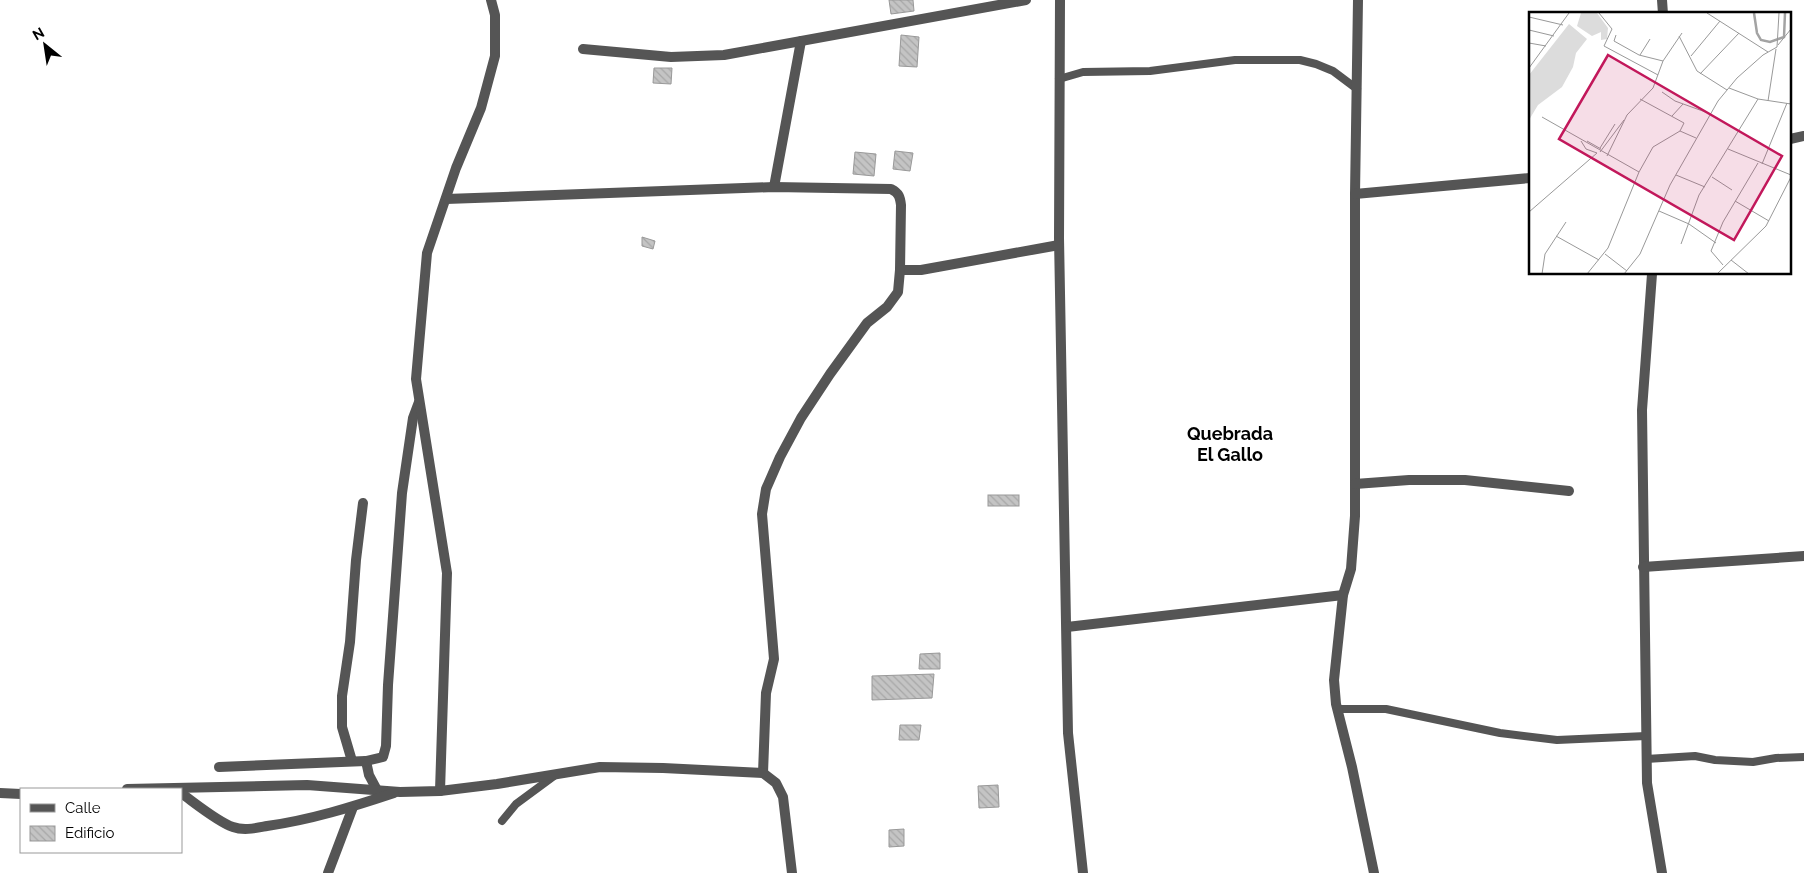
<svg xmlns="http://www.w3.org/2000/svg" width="1804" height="873" font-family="Raleway,sans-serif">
  <defs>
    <pattern id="building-back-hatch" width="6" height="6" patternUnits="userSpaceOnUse" patternTransform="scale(1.25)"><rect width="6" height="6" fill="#c4c4c4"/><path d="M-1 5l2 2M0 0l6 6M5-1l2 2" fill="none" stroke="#a7a7a7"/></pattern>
  </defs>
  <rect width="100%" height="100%" fill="#fff"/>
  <g fill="url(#building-back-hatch)" stroke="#999">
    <path d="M 889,0 L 913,0 L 914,11 L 891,14 Z"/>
    <path d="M 901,35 L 919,37 L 917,67 L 899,66 Z"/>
    <path d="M 654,68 L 672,68 L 671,84 L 653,83 Z"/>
    <path d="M 895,151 L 913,153 L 910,171 L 893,169 Z"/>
    <path d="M 855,152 L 876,154 L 874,176 L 853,174 Z"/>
    <path d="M 642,237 L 655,241 L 653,249 L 642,246 Z"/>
    <rect x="988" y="495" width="31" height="11"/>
    <path d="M 940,653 L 940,669 L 919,669 L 920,654 Z"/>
    <path d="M 934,674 L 932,698 L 872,700 L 872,676 Z"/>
    <path d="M 900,725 L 921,725 L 919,740 L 899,740 Z"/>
    <path d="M 998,785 L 999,807 L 979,808 L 978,786 Z"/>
    <path d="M 904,829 L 904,846 L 889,847 L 889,830 Z"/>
  </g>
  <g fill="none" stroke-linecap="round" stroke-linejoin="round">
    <g stroke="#555" stroke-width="8">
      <path d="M 1059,79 L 1083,72 L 1150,71 L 1235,60 L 1300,60 L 1316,64 L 1333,71 L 1357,89"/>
      <path d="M 1337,709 L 1386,709 L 1500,733 L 1557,740 L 1646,736"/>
      <path d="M 1646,759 L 1695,756 L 1715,760 L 1753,762 L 1776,758 L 1804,757"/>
      <path d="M 502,821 L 516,804 L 554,776"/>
    </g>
    <g stroke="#555" stroke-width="10">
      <path d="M 1060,0 L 1059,238 L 1068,733 L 1083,873"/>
      <path d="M 1358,0 L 1355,194 L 1355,516 L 1351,569 L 1343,595 L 1334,680 L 1336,704 L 1352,767 L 1374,873"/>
      <path d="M 1662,0 L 1663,14"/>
      <path d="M 583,49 L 671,57 L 724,55 L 1026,0"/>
      <path d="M 1790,139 L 1804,136"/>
      <path d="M 774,187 L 801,41"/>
      <path d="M 1355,194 L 1530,178"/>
      <path d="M 446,199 L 774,187 L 891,189 C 899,193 900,197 901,205 L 900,270 L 921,270 L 1059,245"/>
      <path d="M 1652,274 L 1642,410 L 1647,783 L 1662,873"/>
      <path d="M 1355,484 L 1409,480 L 1465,480 L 1569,491"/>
      <path d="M 1643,567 L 1804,556"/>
      <path d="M 1067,627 L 1343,595"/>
      <path d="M 352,761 L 342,727 L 342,696 L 350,642 L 356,560 L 363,503"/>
      <path d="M 366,761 L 369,775 L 377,790"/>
      <path d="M 219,767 L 366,761 L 383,757 L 386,746 L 388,685 L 402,493 L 413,418 L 419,402"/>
      <path d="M 763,773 L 766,693 L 774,659 L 762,514 L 766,489 L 780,457 L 801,418 L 830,374 L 867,323 L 887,307 L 898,292 L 900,270"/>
      <path d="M 127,789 L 307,785 L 400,792 L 440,791 L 497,784 L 600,767 L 663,768 L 763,773 L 776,783 L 783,797 L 792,873"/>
      <path d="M 440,791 L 447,573 L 416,379 L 427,253 L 456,168 L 481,108 L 495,56 L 495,15 L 491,0"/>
      <path d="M 0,793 L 21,794"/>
      <path d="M 181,793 C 195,803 218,822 233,827 C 244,831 256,828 267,826 C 310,820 352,807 394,793"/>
      <path d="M 328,873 L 353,807"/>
    </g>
  </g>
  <g text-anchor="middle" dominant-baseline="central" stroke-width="5" stroke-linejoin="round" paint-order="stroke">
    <g font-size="18" font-weight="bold" fill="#000" stroke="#fff">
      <text x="1230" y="433">Quebrada<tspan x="1230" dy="21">El Gallo</tspan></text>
    </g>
  </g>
  <g transform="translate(1529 12)">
    <rect width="262" height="262" fill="#fff"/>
    <path d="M 52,1 L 68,1 L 79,16 L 78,27 L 72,28 L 72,20 L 63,24 L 48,14 ZM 40,12 L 58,27 L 47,41 L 44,55 L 33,75 L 9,93 L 0,108 L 0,63 Z" fill="#dcdcdc"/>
    <path fill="none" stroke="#a3a3a3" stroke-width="2.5" d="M 225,1 L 228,21 L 232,28 L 241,30 L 255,25 L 256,1"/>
    <path fill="none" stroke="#999" stroke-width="1" d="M 70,1 L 83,17 L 75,34 L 129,63M 178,1 L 239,40M 0,5 L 34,13M 0,18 L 25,24M 87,23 L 85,29 L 110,43 L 134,49M 150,24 L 168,59 L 198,78M 0,31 L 17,34M 249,33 L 262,17M 111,43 L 121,27M 162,44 L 191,9M 0,56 L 40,1M 171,62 L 210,21M 200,76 L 229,87 L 262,92M 133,80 L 146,89 L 182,102M 111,87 L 155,111 L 151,119 L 167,126M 239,89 L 247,37M 143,104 L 154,92M 13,105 L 110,160M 52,129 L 57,137 L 68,141M 58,129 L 72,137M 71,136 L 86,112M 199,137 L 262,163M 71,140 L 95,108M 78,144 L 98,103 L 124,76 L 134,49 L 153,21M 233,152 L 258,91M 147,163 L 176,175M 183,165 L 203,178M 206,189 L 240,209M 130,199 L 160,212 L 187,231M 0,200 L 68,141M 27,224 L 70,248M 152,232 L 170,183 L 229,87M 76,242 L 98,259M 202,248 L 220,262M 194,253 L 182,239 L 194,210 L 229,151M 13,262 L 16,242 L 37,210M 58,262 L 79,236 L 110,160 L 124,135 L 151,119M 95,262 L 111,242 L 141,173 L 189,89 L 208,66 L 234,43 L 248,35 L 250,1M 188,262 L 237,214 L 262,165"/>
    <path fill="#c2185b" fill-opacity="0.15" stroke="#c2185b" stroke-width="2.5" d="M 79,43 L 253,144 L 205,228 L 30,127 Z"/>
    <rect width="262" height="262" fill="none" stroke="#000" stroke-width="2.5"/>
  </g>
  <rect x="20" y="788" width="162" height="65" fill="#ffffff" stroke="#999999"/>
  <rect x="30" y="804" width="25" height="8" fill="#555555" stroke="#999999"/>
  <text x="65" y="813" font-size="15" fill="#000000">Calle</text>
  <rect x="30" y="826" width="25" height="15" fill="url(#building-back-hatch)" stroke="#999999"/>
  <text x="65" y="838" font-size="15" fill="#000000">Edificio</text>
  <g transform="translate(45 45) rotate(330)" stroke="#ffffff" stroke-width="4" paint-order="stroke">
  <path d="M0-4L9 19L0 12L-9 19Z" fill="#000000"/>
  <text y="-8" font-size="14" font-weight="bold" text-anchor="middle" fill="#000000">N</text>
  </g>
</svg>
